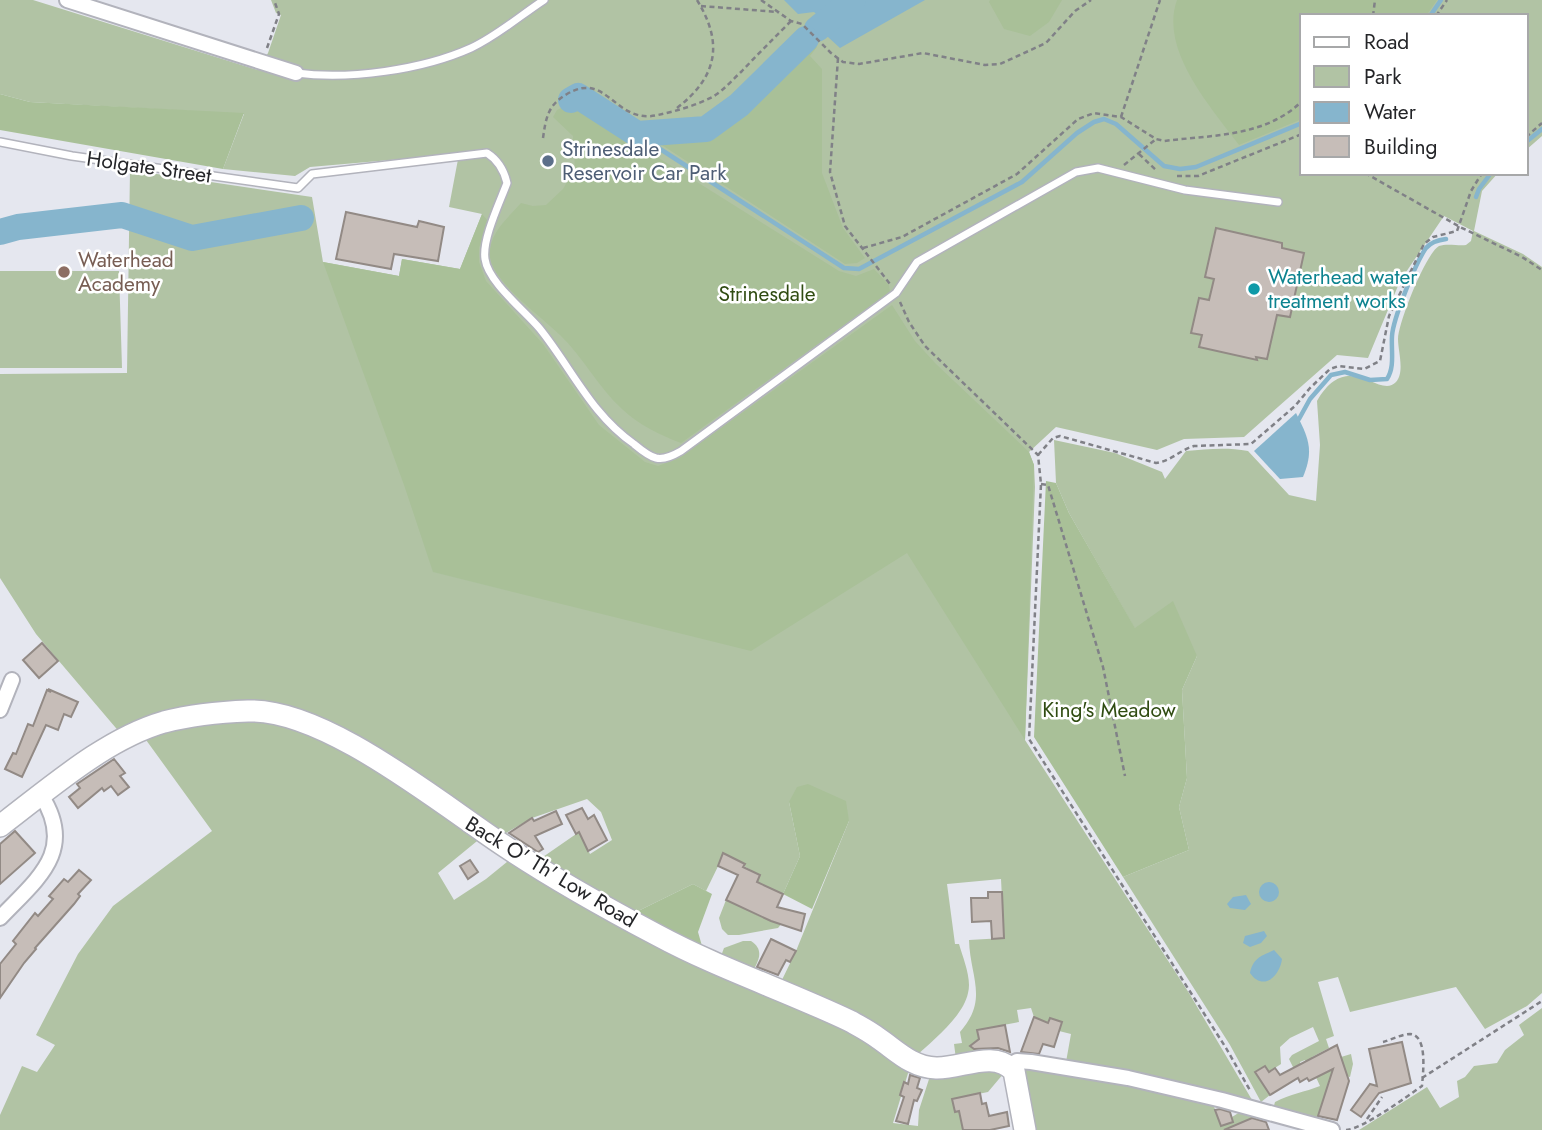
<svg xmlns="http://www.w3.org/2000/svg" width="1542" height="1130" font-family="Jost,sans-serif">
  <rect width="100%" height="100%" fill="#e5e7ef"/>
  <g fill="#b1c3a4">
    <path d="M 0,0 L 33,0 L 258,70 L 268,53 L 281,15 L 276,13 L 271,0 L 1542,0 L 1542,136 L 1526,150 L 1526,16 L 1302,16 L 1302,173 L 1498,173 L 1482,191 L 1474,231 L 1523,254 L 1542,267 L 1542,993 L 1527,1006 L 1485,1029 L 1456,987 L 1350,1012 L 1338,977 L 1318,982 L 1334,1036 L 1326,1039 L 1329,1048 L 1312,1057 L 1313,1061 L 1307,1064 L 1305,1060 L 1300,1062 L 1301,1065 L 1294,1069 L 1289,1059 L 1292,1055 L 1319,1041 L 1313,1027 L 1290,1038 L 1280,1047 L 1281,1064 L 1269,1072 L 1265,1066 L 1256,1072 L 1270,1095 L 1261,1102 L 1230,1045 L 1123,877 L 1189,850 L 1179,807 L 1187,778 L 1182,690 L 1197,656 L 1135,629 L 1069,513 L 1056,483 L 1054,440 L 1115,453 L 1162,472 L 1165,479 L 1186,451 C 1207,449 1227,447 1248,451 L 1289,495 L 1316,501 L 1320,445 L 1317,401 C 1348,347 1379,400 1396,382 C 1405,372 1398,351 1398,339 C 1398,323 1426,253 1439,246 C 1447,243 1458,246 1466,245 L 1471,241 L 1473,231 L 1444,216 L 1400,281 L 1368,358 L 1337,355 L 1244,437 L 1184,439 L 1157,450 L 1056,427 L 1029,452 L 1034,465 L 1035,487 L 1025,740 L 1189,993 L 1255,1105 L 1066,1062 L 1071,1034 L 1059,1031 L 1062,1022 L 1051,1018 L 1047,1026 L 1034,1017 L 1031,1008 L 1017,1010 L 1019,1022 L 977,1030 L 979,1041 L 974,1049 L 979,1052 L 990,1050 L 991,1057 L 956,1059 L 954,1044 L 962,1043 L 960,1032 C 989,999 970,977 969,940 L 1004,938 L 1001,879 L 947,884 L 955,944 L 959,944 C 963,958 972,979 968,993 C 963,1017 932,1041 915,1057 L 780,984 L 796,951 L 849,821 L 789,802 L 800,856 L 783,894 L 757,882 L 759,875 L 724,854 L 706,891 L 693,884 L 630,915 L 540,859 L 579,832 L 590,854 L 612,840 L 601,812 L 587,799 L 532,818 L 506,833 L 496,833 L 299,712 L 121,734 L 36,634 L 0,578 L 0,374 L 127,373 L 130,170 L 312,197 L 323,262 L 399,276 L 402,259 L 460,269 L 482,214 L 449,207 L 459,154 L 310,167 L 295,176 L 223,169 L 244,114 L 30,102 L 0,94 Z"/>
    <path d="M 0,271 L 119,271 L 122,368 L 0,368 Z"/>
    <path d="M 257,718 L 304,731 L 344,748 L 482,837 L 438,873 L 454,900 L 486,879 L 513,857 L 853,1028 L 909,1070 L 893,1123 L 918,1126 L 919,1110 L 930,1076 L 986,1067 L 1004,1073 L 988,1092 L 953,1099 L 955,1112 L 962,1111 L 963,1130 L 0,1130 L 0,1115 L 22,1066 L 37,1072 L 55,1045 L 36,1035 L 78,954 L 113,906 L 212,831 L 141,733 L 169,725 Z"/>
    <path d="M 726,900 L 770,921 L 783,922 L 778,928 L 739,935 L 728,935 L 722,929 L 719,918 Z"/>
    <path d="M 743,941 L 751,941 C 763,949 760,958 754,969 L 721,956 L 724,948 Z"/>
    <path d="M 1542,1008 L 1542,1130 L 1359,1130 L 1427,1087 L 1440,1108 L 1459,1097 L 1457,1081 L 1465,1077 L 1474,1066 L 1497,1063 L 1505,1050 L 1524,1035 L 1519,1025 Z"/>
    <path d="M 1351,1054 L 1353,1064 L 1350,1077 L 1338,1074 L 1317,1119 L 1273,1109 L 1275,1102 C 1290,1094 1305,1092 1320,1086 L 1315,1075 L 1341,1057 Z"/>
    <path d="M 1030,1066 L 1212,1101 L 1221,1126 L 1233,1122 L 1232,1117 L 1245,1109 L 1263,1115 L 1265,1120 L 1258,1116 L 1250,1119 L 1246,1130 L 1030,1130 L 1021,1070 Z"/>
  </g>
  <g fill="#a9c098">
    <path d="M 990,0 L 1062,0 L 1049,22 L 1030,36 L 1004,29 L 989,2 Z"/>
    <path d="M 1177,0 L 1437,0 L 1426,16 L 1302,16 L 1302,119 L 1239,145 C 1211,107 1159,50 1177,0 Z"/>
    <path d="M 810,40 L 817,47 L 810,56 L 822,69 L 822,173 L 843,228 L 865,258 L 857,263 L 845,264 L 648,136 L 706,134 L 743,108 Z"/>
    <path d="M 0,94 L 30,102 L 244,113 L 223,169 L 0,130 Z"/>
    <path d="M 580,99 L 645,143 L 654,155 L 839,271 L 856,276 L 874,269 L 889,285 L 890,292 L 681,443 C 660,435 639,425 622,409 C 598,387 583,357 560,335 C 543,318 492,281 490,257 C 488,234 507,219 521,203 L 533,206 L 546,205 L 563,189 L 575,168 L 573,136 L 553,117 L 557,110 Z"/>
    <path d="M 482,214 L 488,221 L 479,248 L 479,262 L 486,281 L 543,344 L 599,425 L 645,462 L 658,466 L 679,458 L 892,305 L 915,341 L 936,364 L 1029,452 L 1034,465 L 1025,740 L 907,553 L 751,651 L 433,572 L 404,485 L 323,262 L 399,276 L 402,259 L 460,269 Z"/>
    <path d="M 1046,481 L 1056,483 L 1069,513 L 1135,628 L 1173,601 L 1197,656 L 1182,690 L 1187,778 L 1179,807 L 1189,850 L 1123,877 L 1034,737 Z"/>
    <path d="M 808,784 L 846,801 L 849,821 L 812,909 L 783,894 L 800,856 L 789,802 L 797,787 Z"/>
    <path d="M 693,884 L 712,894 L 698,932 L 704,953 L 630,915 Z"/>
  </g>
  <g fill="#86b5cd">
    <path d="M 784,0 L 925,0 L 840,48 L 828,37 L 828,25 L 814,12 L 798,14 Z"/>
    <path d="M 1296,413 C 1309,439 1314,450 1303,477 L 1280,479 L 1254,451 Z"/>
    <circle cx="1269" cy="892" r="10"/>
    <path d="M 1246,895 L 1251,904 L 1245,910 L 1230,908 L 1227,904 L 1233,897 Z"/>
    <path d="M 1264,931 L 1267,936 L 1261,943 L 1250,947 L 1243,943 L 1245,936 Z"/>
    <path d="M 1274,950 L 1282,959 C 1280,976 1263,992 1250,973 C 1253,958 1261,956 1274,950 Z"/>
  </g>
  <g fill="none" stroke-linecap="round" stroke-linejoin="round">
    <g stroke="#86b5cd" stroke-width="4.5">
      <path d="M 1430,16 L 1441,0"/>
      <path d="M 637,134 L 844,268 L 859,269 L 1022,182 L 1077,133 L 1094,122 L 1104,119 L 1116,124 L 1164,166 L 1180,169 L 1196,167 L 1302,123"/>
      <path d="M 1526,142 L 1542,129"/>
      <path d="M 1476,197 L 1479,189 L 1491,173"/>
      <path d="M 1299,419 L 1310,399 L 1331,375 L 1345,372 L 1370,380 L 1387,379 C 1395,367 1391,351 1392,336 C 1393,319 1416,262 1426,248 C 1431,242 1438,240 1446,239"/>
    </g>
    <g stroke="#86b5cd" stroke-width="26">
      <path d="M 817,29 L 853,0"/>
      <path d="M 571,100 L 578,96 L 637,134 L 706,129 L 739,105 L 806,39"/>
      <path d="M 0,232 L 18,227 L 122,215 L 192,238 L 301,218"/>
    </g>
  </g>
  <g fill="#c6bdb8" stroke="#928a85" stroke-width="2">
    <path d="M 346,212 L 417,227 L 419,221 L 444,227 L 438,261 L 394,254 L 391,269 L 336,259 Z"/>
    <path d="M 1216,228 L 1282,243 L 1282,248 L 1304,253 L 1290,317 L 1277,315 L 1267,359 L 1256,357 L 1257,360 L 1199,347 L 1202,335 L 1191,333 L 1199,298 L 1209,300 L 1214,279 L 1205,277 Z"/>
    <path d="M 42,643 L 58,661 L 39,678 L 23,660 Z"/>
    <path d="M 48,689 L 78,702 L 71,717 L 64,714 L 58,730 L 46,725 L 22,777 L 5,769 L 13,753 L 16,754 L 28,724 L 33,726 L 47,690 L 51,692 Z"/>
    <path d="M 114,759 L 125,773 L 120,776 L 129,787 L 118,795 L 111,786 L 104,791 L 102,788 L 78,808 L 69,797 L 80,788 L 77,784 Z"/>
    <path d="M 582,808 L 588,819 L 594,815 L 607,840 L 588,851 L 579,832 L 576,834 L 566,815 Z"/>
    <path d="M 556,811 L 562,824 L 535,836 L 543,849 L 538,852 L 509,833 L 532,818 L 534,821 Z"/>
    <path d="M 15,831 L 35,853 L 0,884 L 0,844 Z"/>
    <path d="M 723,853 L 745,864 L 743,867 L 760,875 L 757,882 L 783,894 L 777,907 L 805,914 L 801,931 L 771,921 L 726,900 L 738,875 L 718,866 Z"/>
    <path d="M 470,860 L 478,872 L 468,879 L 460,866 Z"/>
    <path d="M 79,870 L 91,880 L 78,894 L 80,896 L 74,904 L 35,948 L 36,949 L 24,963 L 0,998 L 0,964 L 16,944 L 13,941 L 35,913 L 38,916 L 53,899 L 49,896 L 64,879 L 68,882 Z"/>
    <path d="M 988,892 L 1002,892 L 1004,938 L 992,939 L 991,921 L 972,922 L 971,898 L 988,898 Z"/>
    <path d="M 771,939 L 796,951 L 790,962 L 786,960 L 778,975 L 757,967 Z"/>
    <path d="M 1034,1017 L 1048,1023 L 1050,1018 L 1062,1022 L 1054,1047 L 1043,1044 L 1039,1054 L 1021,1052 Z"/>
    <path d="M 1005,1025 L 1010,1052 L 998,1048 L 974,1049 L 970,1046 L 979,1039 L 977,1030 Z"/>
    <path d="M 1402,1042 L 1411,1083 L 1379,1093 L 1361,1117 L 1351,1110 L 1370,1084 L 1377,1086 L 1369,1049 Z"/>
    <path d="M 1337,1045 L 1349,1081 L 1337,1120 L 1318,1116 L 1333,1069 L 1309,1081 L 1307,1078 L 1300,1082 L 1298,1078 L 1270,1095 L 1255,1072 L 1265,1066 L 1269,1072 L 1275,1068 L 1280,1075 Z"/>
    <path d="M 910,1075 L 920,1078 L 917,1088 L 922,1090 L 917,1101 L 914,1100 L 908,1124 L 896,1121 L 904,1097 L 900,1095 L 904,1082 L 908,1084 Z"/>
    <path d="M 980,1093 L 982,1104 L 986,1103 L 989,1116 L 1007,1112 L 1009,1126 L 990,1130 L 963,1130 L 959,1111 L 955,1112 L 952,1099 Z"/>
    <path d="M 1220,1109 L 1230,1112 L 1233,1122 L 1221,1126 L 1215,1110 Z"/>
    <path d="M 1252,1118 L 1266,1122 L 1269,1130 L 1224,1130 Z"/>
  </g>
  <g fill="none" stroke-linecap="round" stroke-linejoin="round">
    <g stroke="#b2b3bc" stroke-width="10">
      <g id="lane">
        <path d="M 296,73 C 349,80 422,70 471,48 C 497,36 521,15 544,0"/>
        <path d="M 0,142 L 72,156 L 298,188 L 312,174 L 487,153 C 498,160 504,170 507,183 C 500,202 482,239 485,259 C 488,282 525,311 540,329 C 572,369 591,414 634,444 C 640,449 648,456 656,458 C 665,460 674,455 681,451 L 896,293 L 917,262 L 1076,172 L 1098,168 L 1185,190 L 1278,202"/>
      </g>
    </g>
    <g stroke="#b2b3bc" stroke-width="18">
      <g id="street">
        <path d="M 67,0 L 296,73"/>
        <path d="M 0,710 L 12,680"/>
        <path d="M 0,918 C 37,879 77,851 41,795"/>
        <path d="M 1009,1066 L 1017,1061 L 1031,1062 L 1128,1078 L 1222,1100 L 1332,1130"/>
      </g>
    </g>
    <g stroke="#b2b3bc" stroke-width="24">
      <path id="secondary" d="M 0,826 C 49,789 105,739 164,722 C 191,715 221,712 248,711 C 325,708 442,805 506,847 C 554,879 606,908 657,935 C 718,968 787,991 850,1021 C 859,1026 869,1031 878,1038 C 896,1050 911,1067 936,1068 C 962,1069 993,1049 1014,1071 L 1025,1130"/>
    </g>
    <g stroke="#808187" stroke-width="2.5" stroke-dasharray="5 3.5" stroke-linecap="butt">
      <path d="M 761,0 L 791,21 L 802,24 L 831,53 L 843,62 L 859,64 L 923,53 L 985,65 L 1000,64 L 1046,43 L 1075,11 L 1091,0"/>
      <path d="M 701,6 L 778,12"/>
      <path d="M 1373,16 L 1375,0"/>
      <path d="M 1436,16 L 1447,0"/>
      <path d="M 267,48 L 279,14 L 274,0"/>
      <path d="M 838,58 L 830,172 L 845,226 L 890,284"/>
      <path d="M 677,108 C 717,77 724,44 697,0"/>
      <path d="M 1121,117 L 1160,0"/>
      <path d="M 1526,137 L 1542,123"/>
      <path d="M 543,138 C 546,117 548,105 567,94 C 608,70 614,125 658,115 C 676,111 698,105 714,96 C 724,90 733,79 742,71 C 758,54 774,38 791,21"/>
      <path d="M 1139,154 L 1157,171"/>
      <path d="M 1124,165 L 1156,139"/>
      <path d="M 1365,173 L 1460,227 L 1522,257 L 1542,270"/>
      <path d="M 1177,176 L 1198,176 L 1302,134"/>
      <path d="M 863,248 L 902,237 L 1017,174 L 1078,119 L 1094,113 L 1121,117 L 1156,139 L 1164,141 C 1212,135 1266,137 1302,101"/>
      <path d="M 900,302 L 909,322 L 925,346 L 1038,455 L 1041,484 L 1029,739 L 1226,1048 L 1251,1092"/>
      <path d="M 1038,455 L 1053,438 L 1060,436 L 1156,463 C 1171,461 1180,450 1194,446 L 1251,444 L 1295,406 L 1310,388 L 1330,369 L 1339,366 L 1364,369 L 1380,361 L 1389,316 L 1424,244 L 1433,237 L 1457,231 L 1471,191 L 1482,173"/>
      <path d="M 1041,484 L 1048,485 L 1103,667 L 1125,776"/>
      <path d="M 1422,1078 L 1542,1001"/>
      <path d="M 1367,1119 L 1382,1097"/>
      <path d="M 1346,1130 C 1363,1129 1406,1097 1422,1086 C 1423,1073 1428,1035 1410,1034 C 1402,1034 1391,1040 1383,1042"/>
    </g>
    <use href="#lane" stroke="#fff" stroke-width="7"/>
    <use href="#street" stroke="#fff" stroke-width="14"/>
    <use href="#secondary" stroke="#fff" stroke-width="21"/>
  </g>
  <circle fill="#5c6f8a" stroke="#fff" stroke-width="2.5" cx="548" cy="161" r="7"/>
  <circle fill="#8d6e63" stroke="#fff" stroke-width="2.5" cx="64" cy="272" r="7"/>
  <circle fill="#0f9aa8" stroke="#fff" stroke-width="2.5" cx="1254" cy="289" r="7"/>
  <g text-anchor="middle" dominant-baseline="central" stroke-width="5" stroke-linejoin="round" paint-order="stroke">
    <g font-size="21" fill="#4e5e75" stroke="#fff" text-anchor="start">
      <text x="562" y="149">Strinesdale<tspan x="562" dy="24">Reservoir Car Park</tspan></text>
    </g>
    <g font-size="21" fill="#242528" stroke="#fff">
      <text transform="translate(149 167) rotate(8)">Holgate Street</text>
      <text transform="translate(551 872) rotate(31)">Back O' Th' Low Road</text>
    </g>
    <g font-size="21" fill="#785e54" stroke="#fff" text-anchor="start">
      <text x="78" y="260">Waterhead<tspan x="78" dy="24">Academy</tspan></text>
    </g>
    <g font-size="21" fill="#0d838f" stroke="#fff" text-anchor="start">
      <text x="1268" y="277">Waterhead water<tspan x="1268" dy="24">treatment works</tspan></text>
    </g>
    <g font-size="21" fill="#304c12" stroke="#fff">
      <text x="767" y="294">Strinesdale</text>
      <text x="1109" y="710">King's Meadow</text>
    </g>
  </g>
  <rect x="1300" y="14" width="228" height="161" fill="#ffffff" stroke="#a7a8a9" stroke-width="2"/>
  <rect x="1314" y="37" width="35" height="10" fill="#ffffff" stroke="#a7a8a9" stroke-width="2"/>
  <text x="1364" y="49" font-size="21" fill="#242528">Road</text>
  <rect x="1314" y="66" width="35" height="21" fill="#b1c3a4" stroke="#a7a8a9" stroke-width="2"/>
  <text x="1364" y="84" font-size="21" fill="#242528">Park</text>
  <rect x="1314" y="102" width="35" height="21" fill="#86b5cd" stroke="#a7a8a9" stroke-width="2"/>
  <text x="1364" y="119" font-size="21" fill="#242528">Water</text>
  <rect x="1314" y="136" width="35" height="21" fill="#c6bdb8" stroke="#a7a8a9" stroke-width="2"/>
  <text x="1364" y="154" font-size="21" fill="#242528">Building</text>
</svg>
